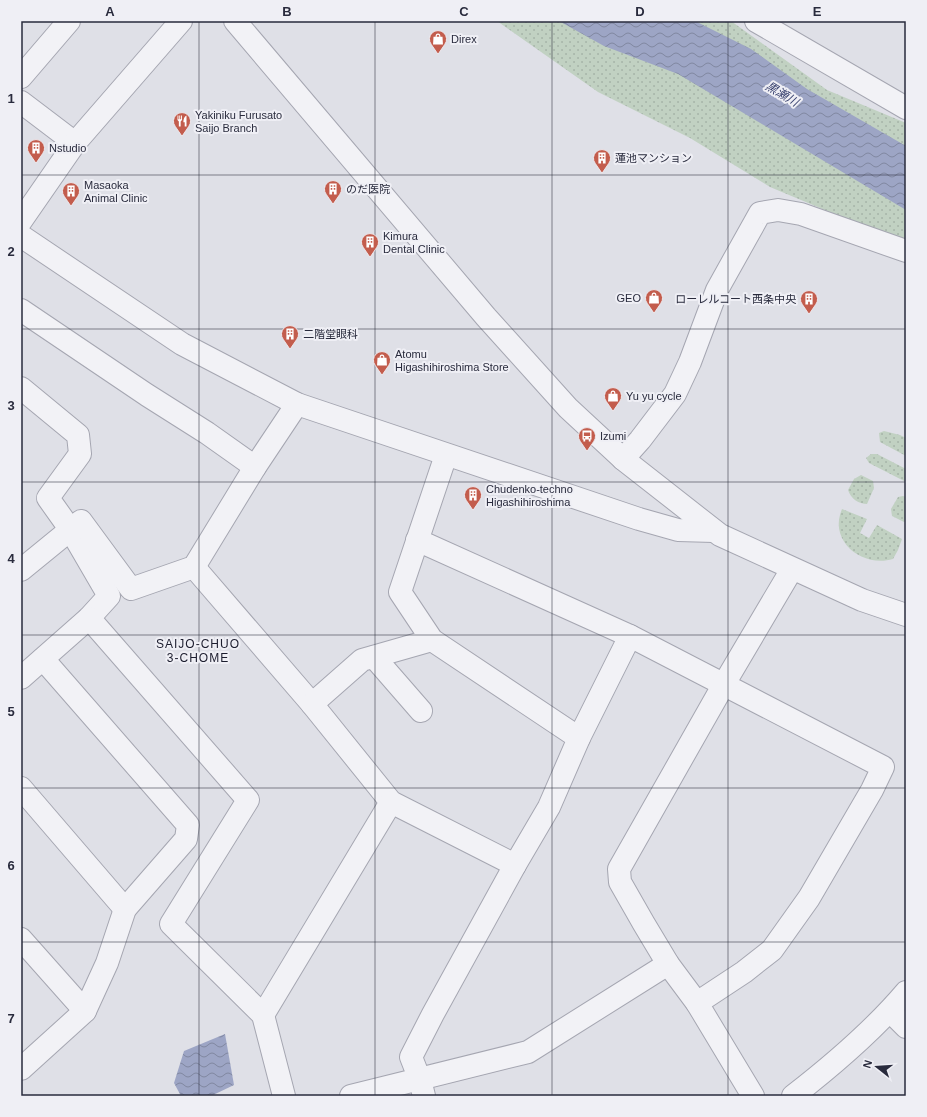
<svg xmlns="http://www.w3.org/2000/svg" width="927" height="1117" font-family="Helvetica,'Noto Sans JP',sans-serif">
  <defs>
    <pattern id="grass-dots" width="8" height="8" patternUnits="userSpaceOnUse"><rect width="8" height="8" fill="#c1d1c2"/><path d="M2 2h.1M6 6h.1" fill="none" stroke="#a6b4a8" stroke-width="1.8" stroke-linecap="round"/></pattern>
    <pattern id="water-waves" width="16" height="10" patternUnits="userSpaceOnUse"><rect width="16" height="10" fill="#9da5c5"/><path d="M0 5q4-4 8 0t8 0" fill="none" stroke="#8087a1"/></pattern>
  </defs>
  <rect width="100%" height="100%" fill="#dfe0e7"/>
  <g fill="url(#grass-dots)">
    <path d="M 497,21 L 731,21 L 827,90 L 906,123 L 906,244 L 770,187 L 690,138 L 598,92 Z"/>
    <path d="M 884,431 L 900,435 L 906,438 L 906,456 L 880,442 L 879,433 Z"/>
    <path d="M 871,454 L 877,454 L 906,469 L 906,482 L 869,463 L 866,458 Z"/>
    <path d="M 861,475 L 873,481 L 874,488 L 867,504 C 859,504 851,499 848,490 L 854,479 Z"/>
    <path d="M 903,496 L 906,497 L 906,521 L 904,522 L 892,516 L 891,509 L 898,497 Z"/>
    <path d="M 842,509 L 867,519 L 860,533 L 869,538 L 877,525 L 902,539 L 898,550 L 893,559 C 862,568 828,541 842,509 Z"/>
  </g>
  <g fill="url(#water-waves)">
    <path d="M 559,21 L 695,21 L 751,49 L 807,89 L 906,146 L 906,210 L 678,74 L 604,46 Z"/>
    <path d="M 225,1034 L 234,1085 L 211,1096 L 181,1096 L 174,1083 L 184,1051 Z"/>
  </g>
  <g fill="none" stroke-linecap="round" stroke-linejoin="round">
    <g stroke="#a5a6b1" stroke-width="24">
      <g id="minor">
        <path d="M 235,21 L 486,317 L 568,408 L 623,459 L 720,535 L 862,600 L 906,615"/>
        <path d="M 756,21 L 906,108"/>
        <path d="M 21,77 L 69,21"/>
        <path d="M 21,102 L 75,143"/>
        <path d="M 21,221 L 75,143 L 181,21"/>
        <path d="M 21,236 L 182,344 L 297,404 L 639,519 L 678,530 L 714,531"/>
        <path d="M 21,310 L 147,395 L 207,433 L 255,467"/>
        <path d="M 21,388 L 78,435 L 80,454 L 48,498 L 70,529 L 109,596 L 89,618 L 21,678"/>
        <path d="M 446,455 L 400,592 L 432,640 L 579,738"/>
        <path d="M 623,459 L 640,440 L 675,394 L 690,362 L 717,290 L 760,213 L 778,210 L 801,214 L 906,251"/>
        <path d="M 417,540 L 630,636 L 883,767 L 872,790 L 809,898 L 772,950 L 744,972 L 697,1003"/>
        <path d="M 194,567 L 312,704"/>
        <path d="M 21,570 L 81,521 L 131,589 L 194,567 L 255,467 L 297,404"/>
        <path d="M 89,618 L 248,800 L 171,924 L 263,1015 L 284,1096"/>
        <path d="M 432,640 L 362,660 L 312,704 L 391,802 L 515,865"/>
        <path d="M 374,657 L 421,711"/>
        <path d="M 21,788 L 125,909"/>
        <path d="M 21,939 L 85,1011"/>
        <path d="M 890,1011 L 906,1027"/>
        <path d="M 263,1015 L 391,802"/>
        <path d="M 21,1069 L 85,1011 L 107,963 L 125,909 L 186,839 L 188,825 L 43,659"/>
        <path d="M 351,1096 L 528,1052 L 668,964"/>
        <path d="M 424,1096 L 420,1080 L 411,1057 L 433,1014 L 515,865 L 549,807 L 579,738 L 630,636"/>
        <path d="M 753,1096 L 697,1003 L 668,964 L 644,924 L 620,882 L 619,869 L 724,684 L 792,569"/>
        <path d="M 793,1096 C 833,1065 873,1031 906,992"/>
      </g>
    </g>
    <use href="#minor" stroke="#f2f2f6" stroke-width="22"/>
  </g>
  <path fill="none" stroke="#292b3d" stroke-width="1" stroke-opacity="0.55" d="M 199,21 L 199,1096M 375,21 L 375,1096M 552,21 L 552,1096M 728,21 L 728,1096M 21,175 L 906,175M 21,329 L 906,329M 21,482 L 906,482M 21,635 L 906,635M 21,788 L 906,788M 21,942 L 906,942"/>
  <defs>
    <g id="shop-pin" transform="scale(0.9)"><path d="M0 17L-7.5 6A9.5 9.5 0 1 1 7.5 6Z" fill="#c35d4d" stroke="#efeff5"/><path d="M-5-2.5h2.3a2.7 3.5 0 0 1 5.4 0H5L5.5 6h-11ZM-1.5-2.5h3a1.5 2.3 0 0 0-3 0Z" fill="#fff"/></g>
    <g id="restaurant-pin" transform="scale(0.9)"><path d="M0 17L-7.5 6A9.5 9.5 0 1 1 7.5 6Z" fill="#c35d4d" stroke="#efeff5"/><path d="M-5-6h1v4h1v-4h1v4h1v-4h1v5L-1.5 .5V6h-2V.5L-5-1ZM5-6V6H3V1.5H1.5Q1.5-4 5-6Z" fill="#fff"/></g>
    <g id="building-pin" transform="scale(0.9)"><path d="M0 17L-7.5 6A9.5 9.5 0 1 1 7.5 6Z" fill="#c35d4d" stroke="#efeff5"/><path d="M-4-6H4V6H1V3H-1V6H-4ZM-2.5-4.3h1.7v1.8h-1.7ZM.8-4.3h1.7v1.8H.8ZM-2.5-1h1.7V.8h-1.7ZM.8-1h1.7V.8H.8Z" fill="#fff"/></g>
    <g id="bus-pin" transform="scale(0.9)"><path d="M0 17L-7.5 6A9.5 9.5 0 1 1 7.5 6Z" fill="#c35d4d" stroke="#efeff5"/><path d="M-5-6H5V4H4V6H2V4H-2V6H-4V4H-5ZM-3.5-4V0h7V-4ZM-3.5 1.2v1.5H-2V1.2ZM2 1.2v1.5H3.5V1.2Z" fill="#fff"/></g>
  </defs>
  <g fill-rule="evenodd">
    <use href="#shop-pin" x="438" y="39"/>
    <use href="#restaurant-pin" x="182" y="121"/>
    <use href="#building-pin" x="36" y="148"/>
    <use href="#building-pin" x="602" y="158"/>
    <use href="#building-pin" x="333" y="189"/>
    <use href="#building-pin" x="71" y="191"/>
    <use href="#building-pin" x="370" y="242"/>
    <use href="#shop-pin" x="654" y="298"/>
    <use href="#building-pin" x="809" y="299"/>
    <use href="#building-pin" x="290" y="334"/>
    <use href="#shop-pin" x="382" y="360"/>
    <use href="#shop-pin" x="613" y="396"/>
    <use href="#bus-pin" x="587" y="436"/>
    <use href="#building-pin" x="473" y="495"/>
  </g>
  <g text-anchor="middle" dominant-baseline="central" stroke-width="4" stroke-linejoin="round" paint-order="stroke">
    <g font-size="11" fill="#292b3d" stroke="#efeff5" text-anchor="start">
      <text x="451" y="39">Direx</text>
      <text x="195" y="115">Yakiniku Furusato<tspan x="195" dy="13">Saijo Branch</tspan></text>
      <text x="49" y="148">Nstudio</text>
      <text x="615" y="158">蓮池マンション</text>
      <text x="84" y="185">Masaoka<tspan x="84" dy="13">Animal Clinic</tspan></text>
      <text x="346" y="189">のだ医院</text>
      <text x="383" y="236">Kimura<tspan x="383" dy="13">Dental Clinic</tspan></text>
      <text x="641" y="298" text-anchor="end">GEO</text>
      <text x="796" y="299" text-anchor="end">ローレルコート西条中央</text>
      <text x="303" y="334">二階堂眼科</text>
      <text x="395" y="354">Atomu<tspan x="395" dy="13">Higashihiroshima Store</tspan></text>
      <text x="626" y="396">Yu yu cycle</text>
      <text x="600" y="436">Izumi</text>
      <text x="486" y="489">Chudenko-techno<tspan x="486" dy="13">Higashihiroshima</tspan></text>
    </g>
    <g font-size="12" font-style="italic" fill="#37406e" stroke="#efeff5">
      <text transform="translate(782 94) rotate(31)">黒瀬川</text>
    </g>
    <g font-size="12" letter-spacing="1" fill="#1c1d2e" stroke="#efeff5">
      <text x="198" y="644">SAIJO-CHUO<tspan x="198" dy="14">3-CHOME</tspan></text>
    </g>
  </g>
  <rect width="927" height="1117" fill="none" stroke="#efeff5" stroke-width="44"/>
  <g transform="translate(877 1067) rotate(287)" stroke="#efeff5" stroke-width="3" paint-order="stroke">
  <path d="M0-3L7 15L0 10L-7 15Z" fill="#292b3d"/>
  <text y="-6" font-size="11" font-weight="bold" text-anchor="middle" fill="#292b3d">N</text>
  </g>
  <rect x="22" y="22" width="883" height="1073" fill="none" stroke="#292b3d" stroke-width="1.5"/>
  <g font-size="13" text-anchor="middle" font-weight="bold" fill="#292b3d">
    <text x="110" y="16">A</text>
    <text x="287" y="16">B</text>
    <text x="464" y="16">C</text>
    <text x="640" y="16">D</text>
    <text x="817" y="16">E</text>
    <text x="11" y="103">1</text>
    <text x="11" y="256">2</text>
    <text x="11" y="410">3</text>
    <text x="11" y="563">4</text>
    <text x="11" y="716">5</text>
    <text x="11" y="870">6</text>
    <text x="11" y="1023">7</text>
  </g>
</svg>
